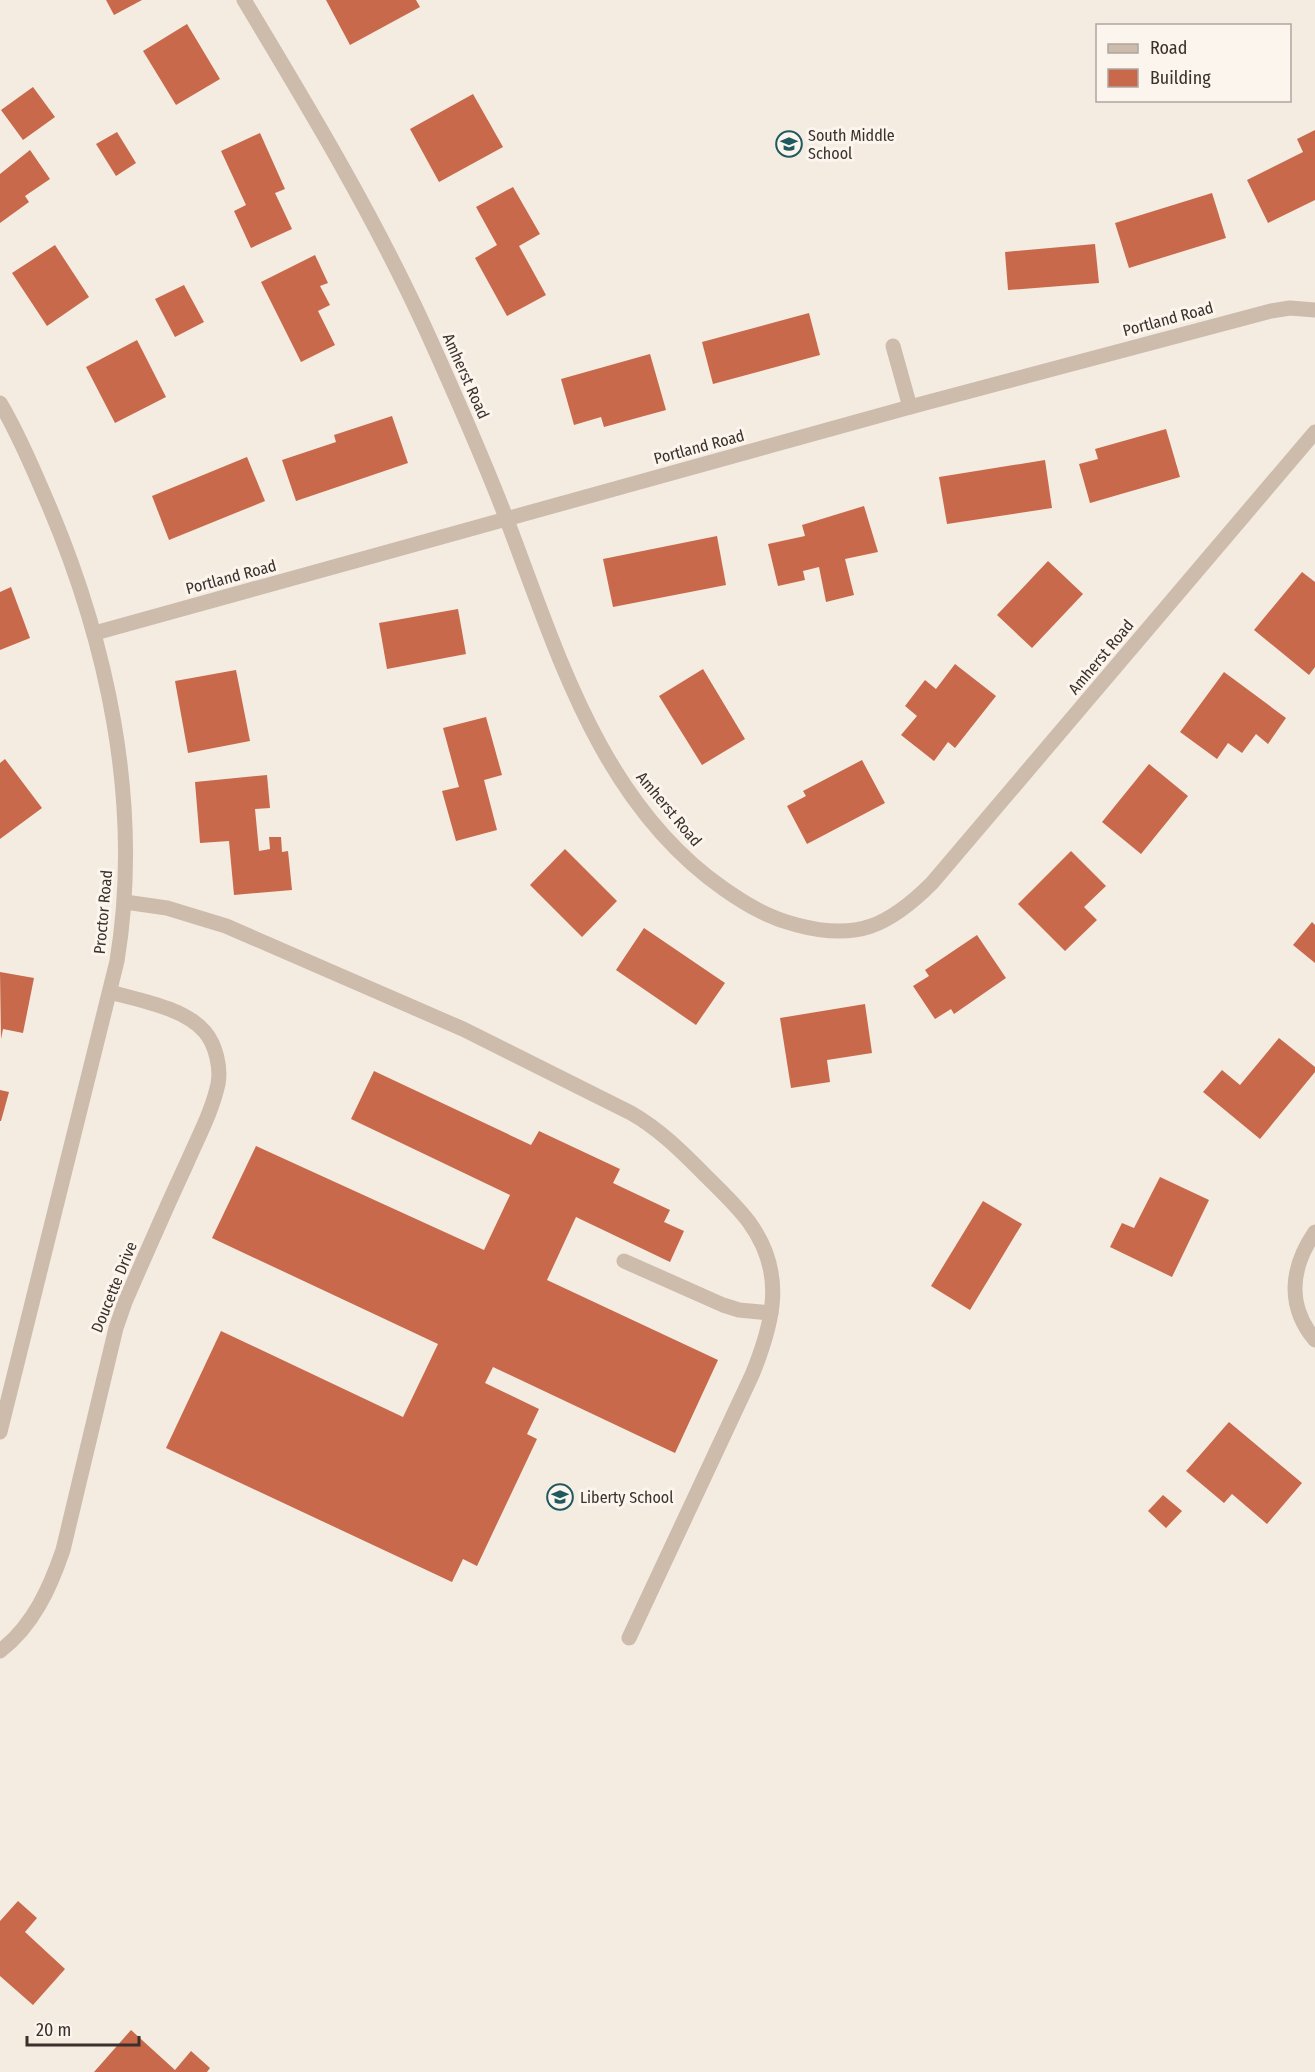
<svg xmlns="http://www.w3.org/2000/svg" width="1315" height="2072" font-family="'Fira Sans Condensed',sans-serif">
  <rect width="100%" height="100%" fill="#f4ebe1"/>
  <g fill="#c8694b">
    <path d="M 106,0 L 142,0 L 114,15 Z"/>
    <path d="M 326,0 L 416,0 L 420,7 L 350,45 Z"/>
    <path d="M 187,24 L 220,79 L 176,105 L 143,51 Z"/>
    <path d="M 33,87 L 55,117 L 23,140 L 1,110 Z"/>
    <path d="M 473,94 L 503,147 L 439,182 L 410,129 Z"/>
    <path d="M 1315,130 L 1315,200 L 1268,223 L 1247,180 L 1303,152 L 1297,139 Z"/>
    <path d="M 117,132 L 136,163 L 116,176 L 96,144 Z"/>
    <path d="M 260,133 L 285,189 L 275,193 L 292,229 L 251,248 L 234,211 L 246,205 L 221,151 Z"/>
    <path d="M 30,150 L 50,179 L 25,196 L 29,202 L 0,223 L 0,174 Z"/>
    <path d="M 513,187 L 540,234 L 519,246 L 546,295 L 507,316 L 475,258 L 497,245 L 476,207 Z"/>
    <path d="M 1212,193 L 1226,238 L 1129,268 L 1115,223 Z"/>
    <path d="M 1095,244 L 1099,283 L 1008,290 L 1005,252 Z"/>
    <path d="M 55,245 L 89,297 L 47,326 L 12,273 Z"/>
    <path d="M 315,255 L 328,283 L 320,286 L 330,305 L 318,311 L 335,345 L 301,362 L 261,282 Z"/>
    <path d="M 184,285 L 204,322 L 175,337 L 155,299 Z"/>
    <path d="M 809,313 L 820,355 L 713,384 L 702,342 Z"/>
    <path d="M 137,340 L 166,397 L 115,423 L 86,367 Z"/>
    <path d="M 650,354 L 666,410 L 604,427 L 601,417 L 574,425 L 561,379 Z"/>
    <path d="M 392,416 L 408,463 L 296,501 L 282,460 L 336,442 L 334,435 Z"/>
    <path d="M 1166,429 L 1180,477 L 1090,503 L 1079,464 L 1098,459 L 1095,449 Z"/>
    <path d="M 247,457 L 265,501 L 169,540 L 152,496 Z"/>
    <path d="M 1045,460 L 1052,508 L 947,524 L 939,477 Z"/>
    <path d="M 864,506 L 878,552 L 845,559 L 854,595 L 826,602 L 819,567 L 803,571 L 805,580 L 778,586 L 768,544 L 805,536 L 802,525 Z"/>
    <path d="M 717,536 L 726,585 L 613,607 L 603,559 Z"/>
    <path d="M 1048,561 L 1083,594 L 1032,648 L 997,615 Z"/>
    <path d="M 1302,572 L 1315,582 L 1315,667 L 1309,675 L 1254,630 Z"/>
    <path d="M 11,587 L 30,638 L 0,650 L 0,592 Z"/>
    <path d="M 458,609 L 466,654 L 387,669 L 379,623 Z"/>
    <path d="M 955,664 L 996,696 L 955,748 L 948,742 L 934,761 L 901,735 L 917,716 L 905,706 L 925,680 L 936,689 Z"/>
    <path d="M 703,669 L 745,739 L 702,765 L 659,696 Z"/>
    <path d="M 236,670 L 250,741 L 188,753 L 175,681 Z"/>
    <path d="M 1224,672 L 1286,718 L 1268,744 L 1256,734 L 1242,753 L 1228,743 L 1217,759 L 1180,732 Z"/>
    <path d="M 486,717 L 502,775 L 484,780 L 497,830 L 456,841 L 442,791 L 459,787 L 443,728 Z"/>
    <path d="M 5,759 L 42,808 L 0,839 L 0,763 Z"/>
    <path d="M 862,760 L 885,803 L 807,844 L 787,806 L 806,796 L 803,791 Z"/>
    <path d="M 1149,764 L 1188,796 L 1141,854 L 1102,822 Z"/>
    <path d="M 267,775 L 270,808 L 255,809 L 259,851 L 270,849 L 269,837 L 281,837 L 282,852 L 288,851 L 292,890 L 234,895 L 229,841 L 200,843 L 195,782 Z"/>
    <path d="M 565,849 L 617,901 L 582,937 L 530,885 Z"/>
    <path d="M 1071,851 L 1106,886 L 1084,907 L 1097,920 L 1065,951 L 1018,904 Z"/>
    <path d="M 1312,922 L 1315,925 L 1315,963 L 1293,945 Z"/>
    <path d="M 644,928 L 725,983 L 696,1025 L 616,970 Z"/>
    <path d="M 977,935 L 1006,978 L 954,1014 L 951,1009 L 935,1019 L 913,986 L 929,976 L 925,970 Z"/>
    <path d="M 0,972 L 34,978 L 23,1033 L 3,1029 L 1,1039 Z"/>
    <path d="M 865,1004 L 872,1053 L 827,1060 L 830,1082 L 791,1088 L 780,1018 Z"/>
    <path d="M 1279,1038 L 1315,1067 L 1315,1072 L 1260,1139 L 1203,1092 L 1222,1070 L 1240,1085 Z"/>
    <path d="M 374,1071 L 531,1145 L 539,1131 L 620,1169 L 613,1183 L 670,1210 L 664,1222 L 684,1231 L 670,1262 L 576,1217 L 547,1280 L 718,1360 L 675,1453 L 493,1367 L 485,1383 L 539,1409 L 527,1434 L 537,1439 L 477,1566 L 463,1559 L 452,1582 L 166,1448 L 221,1331 L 403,1417 L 438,1344 L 212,1238 L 256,1146 L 484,1250 L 510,1195 L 351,1119 Z"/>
    <path d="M 0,1090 L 9,1092 L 1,1121 L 0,1121 Z"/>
    <path d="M 1160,1177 L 1209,1200 L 1172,1277 L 1110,1247 L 1122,1223 L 1134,1228 Z"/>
    <path d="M 983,1201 L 1022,1224 L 970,1310 L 931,1286 Z"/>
    <path d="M 1229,1422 L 1302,1483 L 1267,1524 L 1232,1494 L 1224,1503 L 1186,1471 Z"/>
    <path d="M 1163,1495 L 1182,1511 L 1166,1528 L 1148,1511 Z"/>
    <path d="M 18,1901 L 37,1918 L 25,1932 L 65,1969 L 33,2005 L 0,1976 L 0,1921 Z"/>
    <path d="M 131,2030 L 175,2070 L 191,2051 L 210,2068 L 207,2072 L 94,2072 Z"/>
  </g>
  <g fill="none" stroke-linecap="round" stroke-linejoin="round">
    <g stroke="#cdbbac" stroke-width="15">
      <path d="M 125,902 L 167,908 L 226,926 L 463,1029 L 631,1113 C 661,1130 684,1154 708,1178 C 722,1192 737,1206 749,1222 C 786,1273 774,1321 752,1375 L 629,1638"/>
      <path d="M 624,1261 L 723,1305 L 739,1310 L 771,1313"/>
      <path d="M 0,1651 C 33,1626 50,1588 63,1550 L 116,1328 L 125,1302 C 145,1256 165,1210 186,1165 C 197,1139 212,1112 218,1084 C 221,1068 216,1045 205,1032 C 185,1008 139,1000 110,992"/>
    </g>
    <g stroke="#cdbbac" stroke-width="15">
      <path d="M 244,0 C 309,108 374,216 426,330 C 454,392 481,453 505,515 C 557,650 599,802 724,889 C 747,905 769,918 797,925 C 857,941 889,926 932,883 L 1315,432"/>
      <path d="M 893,346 L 910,407"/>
      <path d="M 0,403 C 17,431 30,462 43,492 C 107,638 143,802 117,961 L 0,1432"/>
      <path d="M 95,633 L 910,407 L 1271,311 L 1290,308 L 1315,310"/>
      <path d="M 1315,1232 C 1291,1267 1286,1305 1315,1340"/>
    </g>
  </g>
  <defs>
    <g id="school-ring" transform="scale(1.35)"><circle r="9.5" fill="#fbf5ee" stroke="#1f5a5e" stroke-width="1.5"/><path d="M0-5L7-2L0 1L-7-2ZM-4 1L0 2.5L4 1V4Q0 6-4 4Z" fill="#1f5a5e"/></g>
  </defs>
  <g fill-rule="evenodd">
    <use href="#school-ring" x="789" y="144"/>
    <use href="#school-ring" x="560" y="1497"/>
  </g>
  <g text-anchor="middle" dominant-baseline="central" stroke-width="6" stroke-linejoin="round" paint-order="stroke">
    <g font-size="16" fill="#3b302b" stroke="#fbf5ee" text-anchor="start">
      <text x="808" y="135">South Middle<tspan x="808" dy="18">School</tspan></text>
      <text x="580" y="1497">Liberty School</text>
    </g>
    <g font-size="16" fill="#3b302b" stroke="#fbf5ee">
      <text transform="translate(1168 319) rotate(-15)">Portland Road</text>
      <text transform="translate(466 376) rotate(66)">Amherst Road</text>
      <text transform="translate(699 447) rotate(-15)">Portland Road</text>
      <text transform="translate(231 577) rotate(-15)">Portland Road</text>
      <text transform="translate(1101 657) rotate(-50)">Amherst Road</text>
      <text transform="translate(669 809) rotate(50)">Amherst Road</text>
      <text transform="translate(103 912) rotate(-85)">Proctor Road</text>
      <text transform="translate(114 1287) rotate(-68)">Doucette Drive</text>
    </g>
  </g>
  <rect x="1096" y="24" width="195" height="78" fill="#fbf5ee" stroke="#aea6a0" stroke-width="1.5"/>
  <rect x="1108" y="44" width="30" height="9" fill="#cdbbac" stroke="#aea6a0" stroke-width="1.5"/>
  <text x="1150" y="54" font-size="18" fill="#3b302b">Road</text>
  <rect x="1108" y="69" width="30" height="18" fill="#c8694b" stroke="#aea6a0" stroke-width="1.5"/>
  <text x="1150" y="84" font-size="18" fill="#3b302b">Building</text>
  <path d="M27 2036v9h112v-9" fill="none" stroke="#3b302b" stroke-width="3"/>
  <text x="36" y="2036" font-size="18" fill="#3b302b" stroke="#fbf5ee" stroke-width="4.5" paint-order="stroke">20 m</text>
</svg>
